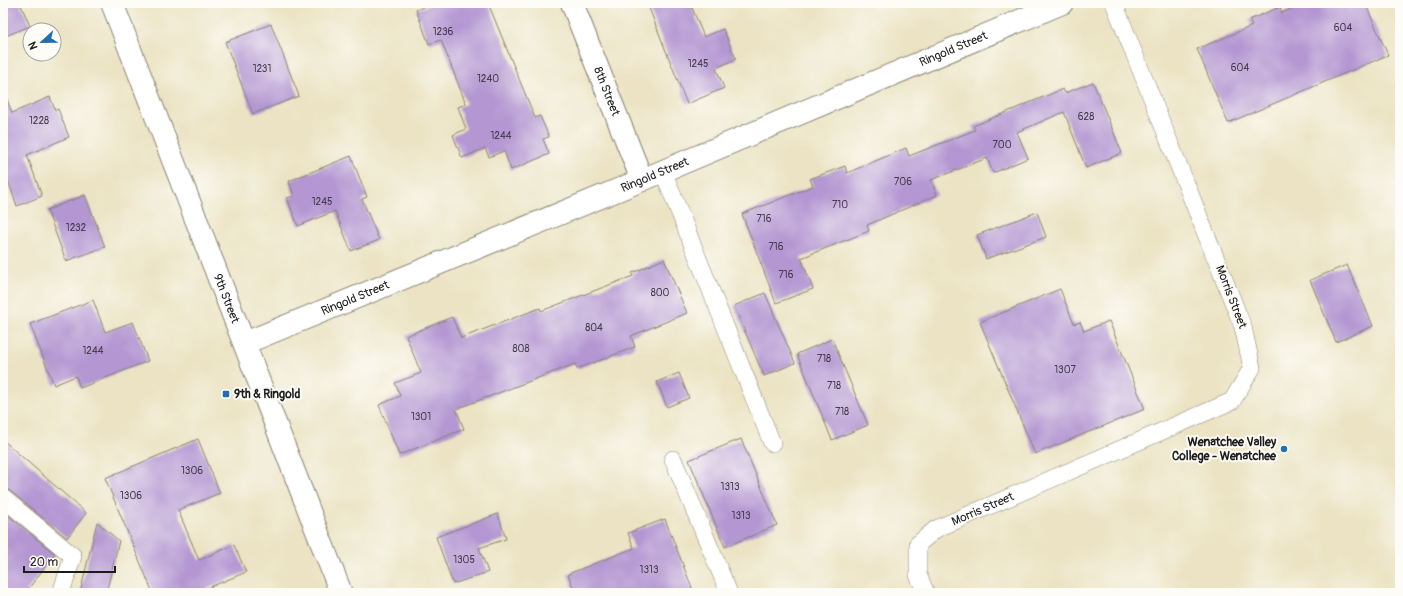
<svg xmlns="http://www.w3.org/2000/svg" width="1403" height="596" font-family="Pangolin,sans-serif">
  <rect width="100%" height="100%" fill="#fdfcf7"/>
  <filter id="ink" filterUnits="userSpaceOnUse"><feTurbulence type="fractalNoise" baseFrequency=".025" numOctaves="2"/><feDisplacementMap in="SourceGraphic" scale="8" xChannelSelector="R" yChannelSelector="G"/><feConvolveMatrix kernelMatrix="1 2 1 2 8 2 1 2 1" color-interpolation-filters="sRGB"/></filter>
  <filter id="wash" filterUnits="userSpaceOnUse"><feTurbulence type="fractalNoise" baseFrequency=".012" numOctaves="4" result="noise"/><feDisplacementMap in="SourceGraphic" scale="16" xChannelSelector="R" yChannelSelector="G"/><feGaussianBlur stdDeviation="0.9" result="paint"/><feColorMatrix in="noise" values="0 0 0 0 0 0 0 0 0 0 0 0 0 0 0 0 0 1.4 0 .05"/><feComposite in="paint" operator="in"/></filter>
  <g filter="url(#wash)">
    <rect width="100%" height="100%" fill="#ebe3c3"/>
    <g id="blocks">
      <g fill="#b396d2">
        <path d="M 3,3 L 20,3 L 30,26 L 3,37 Z"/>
        <path d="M 433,3 L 488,3 L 535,118 L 540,116 L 549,137 L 543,139 L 549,154 L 511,170 L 504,151 L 489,157 L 485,148 L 462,158 L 453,135 L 466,129 L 458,107 L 466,104 L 441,40 L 429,44 L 416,10 Z"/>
        <path d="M 647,3 L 690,3 L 704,37 L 723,29 L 736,59 L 716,68 L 724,88 L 687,104 Z"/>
        <path d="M 1305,3 L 1365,3 L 1388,55 L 1228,123 L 1197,49 L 1252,26 L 1249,20 L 1280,7 L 1282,13 Z"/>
        <path d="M 271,24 L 299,96 L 253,114 L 225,42 Z"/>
        <path d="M 1093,82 L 1122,153 L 1086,168 L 1064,112 L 1017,132 L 1028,158 L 993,173 L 987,158 L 931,180 L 937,195 L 867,225 L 869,231 L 801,258 L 813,289 L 776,303 L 742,214 L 813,186 L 810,179 L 845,166 L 847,173 L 906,148 L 909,156 L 975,130 L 973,126 L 1063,89 L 1065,93 Z"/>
        <path d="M 6,97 L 12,113 L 50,97 L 55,110 L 58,109 L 69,137 L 27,155 L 42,196 L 17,206 L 3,166 L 3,98 Z"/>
        <path d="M 351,156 L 367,197 L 362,199 L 379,240 L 351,251 L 335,211 L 298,226 L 287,198 L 294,196 L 289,181 Z"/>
        <path d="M 85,195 L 105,247 L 66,261 L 47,210 Z"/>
        <path d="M 1037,212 L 1046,237 L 986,259 L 977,235 Z"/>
        <path d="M 664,259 L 687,313 L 631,336 L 635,347 L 577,369 L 575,364 L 456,409 L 464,429 L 399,455 L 379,405 L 400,396 L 395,383 L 421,373 L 406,336 L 452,317 L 461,338 L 540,308 L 541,311 L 633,276 L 632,273 Z"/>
        <path d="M 1347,265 L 1373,326 L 1336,342 L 1310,280 Z"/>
        <path d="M 1060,289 L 1074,324 L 1080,322 L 1084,331 L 1109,321 L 1145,409 L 1035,454 L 980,322 Z"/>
        <path d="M 765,293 L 795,363 L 764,376 L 734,306 Z"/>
        <path d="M 93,300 L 105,332 L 133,322 L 148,361 L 80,388 L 76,376 L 54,385 L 30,324 Z"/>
        <path d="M 832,339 L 868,425 L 832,440 L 797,354 Z"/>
        <path d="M 679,373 L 689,398 L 667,407 L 657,382 Z"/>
        <path d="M 198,439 L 220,493 L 178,510 L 199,560 L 234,545 L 246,572 L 196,593 L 153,593 L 105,478 Z"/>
        <path d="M 741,439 L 777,525 L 725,547 L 689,460 Z"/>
        <path d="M 3,440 L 86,513 L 67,538 L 9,490 L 3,488 Z"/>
        <path d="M 3,511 L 55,554 L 25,593 L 3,593 Z"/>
        <path d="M 498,514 L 506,539 L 479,548 L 488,572 L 453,584 L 436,537 Z"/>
        <path d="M 665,519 L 694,593 L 575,593 L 568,574 L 634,548 L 628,533 Z"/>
        <path d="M 97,522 L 119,541 L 106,593 L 80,593 Z"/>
      </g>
    </g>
  </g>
  <g filter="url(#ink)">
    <use href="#blocks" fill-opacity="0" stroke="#848070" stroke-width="1"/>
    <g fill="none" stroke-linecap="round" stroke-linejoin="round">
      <g stroke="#848070" stroke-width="18">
        <g id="lane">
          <path d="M 663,171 L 772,443"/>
          <path d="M 673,459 L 729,593"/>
          <path d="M 3,498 L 73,556 L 61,593"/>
          <path id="s1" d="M 926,593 L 918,575 L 918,544 L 936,529 L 1232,401 L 1252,368 L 1243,327 L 1114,3"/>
        </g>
      </g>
      <g stroke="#848070" stroke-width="24">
        <g id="street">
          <path id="s2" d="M 572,3 L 642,180"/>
          <path id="s3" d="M 245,343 L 642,180 L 1062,3"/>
        </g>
      </g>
      <g stroke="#848070" stroke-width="24">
        <g id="secondary">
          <path id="s4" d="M 112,3 L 341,593"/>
        </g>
      </g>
      <use href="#lane" stroke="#fff" stroke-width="17"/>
      <use href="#street" stroke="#fff" stroke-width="22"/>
      <use href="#secondary" stroke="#fff" stroke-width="22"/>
    </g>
  </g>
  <g fill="#1f6fb2" stroke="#fdfcf7" stroke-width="1.5">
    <rect x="222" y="390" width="8" height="8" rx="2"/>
    <circle cx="1284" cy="449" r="4"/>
  </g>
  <g text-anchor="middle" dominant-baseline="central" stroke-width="4" stroke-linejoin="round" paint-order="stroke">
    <g font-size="10" fill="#423a4a">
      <text x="1343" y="28">604</text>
      <text x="443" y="32">1236</text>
      <text x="698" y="64">1245</text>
      <text x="1240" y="68">604</text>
      <text x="262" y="69">1231</text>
      <text x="488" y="79">1240</text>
      <text x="1086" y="117">628</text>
      <text x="39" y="121">1228</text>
      <text x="501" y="136">1244</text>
      <text x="1002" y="145">700</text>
      <text x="903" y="182">706</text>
      <text x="322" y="202">1245</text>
      <text x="840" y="205">710</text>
      <text x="764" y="219">716</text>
      <text x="76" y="228">1232</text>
      <text x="776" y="247">716</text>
      <text x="786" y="275">716</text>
      <text x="660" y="293">800</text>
      <text x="594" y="328">804</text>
      <text x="521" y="349">808</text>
      <text x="93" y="351">1244</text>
      <text x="824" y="359">718</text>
      <text x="1065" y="370">1307</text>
      <text x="834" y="386">718</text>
      <text x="842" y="412">718</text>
      <text x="421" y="417">1301</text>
      <text x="192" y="471">1306</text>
      <text x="730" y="487">1313</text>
      <text x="131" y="496">1306</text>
      <text x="741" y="516">1313</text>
      <text x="464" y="560">1305</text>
      <text x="649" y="570">1313</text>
    </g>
    <g font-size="12" fill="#1c1c1c" stroke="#fdfcf7">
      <text stroke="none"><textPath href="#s3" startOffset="767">Ringold Street</textPath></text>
      <text stroke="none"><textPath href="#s2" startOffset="95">8th Street</textPath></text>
      <text stroke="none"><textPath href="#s3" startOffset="443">Ringold Street</textPath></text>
      <text transform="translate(1231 297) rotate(69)">Morris Street</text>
      <text stroke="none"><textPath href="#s4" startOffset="317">9th Street</textPath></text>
      <text stroke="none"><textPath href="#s3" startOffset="119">Ringold Street</textPath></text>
      <text stroke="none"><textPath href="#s1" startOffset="125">Morris Street</textPath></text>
    </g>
    <g font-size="12" font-weight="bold" fill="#1c1c1c" stroke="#fdfcf7" text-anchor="start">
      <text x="234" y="394">9th &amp; Ringold</text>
      <text x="1276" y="442" text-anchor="end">Wenatchee Valley<tspan x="1276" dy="14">College - Wenatchee</tspan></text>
    </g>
  </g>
  <rect width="1403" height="596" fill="none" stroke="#fdfcf7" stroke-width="16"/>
  <g transform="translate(42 42) rotate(248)"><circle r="19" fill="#fdfcf7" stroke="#a3a29f"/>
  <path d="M0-3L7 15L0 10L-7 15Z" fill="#1f6fb2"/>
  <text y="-6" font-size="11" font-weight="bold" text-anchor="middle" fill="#1c1c1c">N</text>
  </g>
  <path d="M24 566v6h91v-6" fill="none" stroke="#1c1c1c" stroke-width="2"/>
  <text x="30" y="566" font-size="12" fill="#1c1c1c" stroke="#fdfcf7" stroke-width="3" paint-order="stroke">20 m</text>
</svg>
